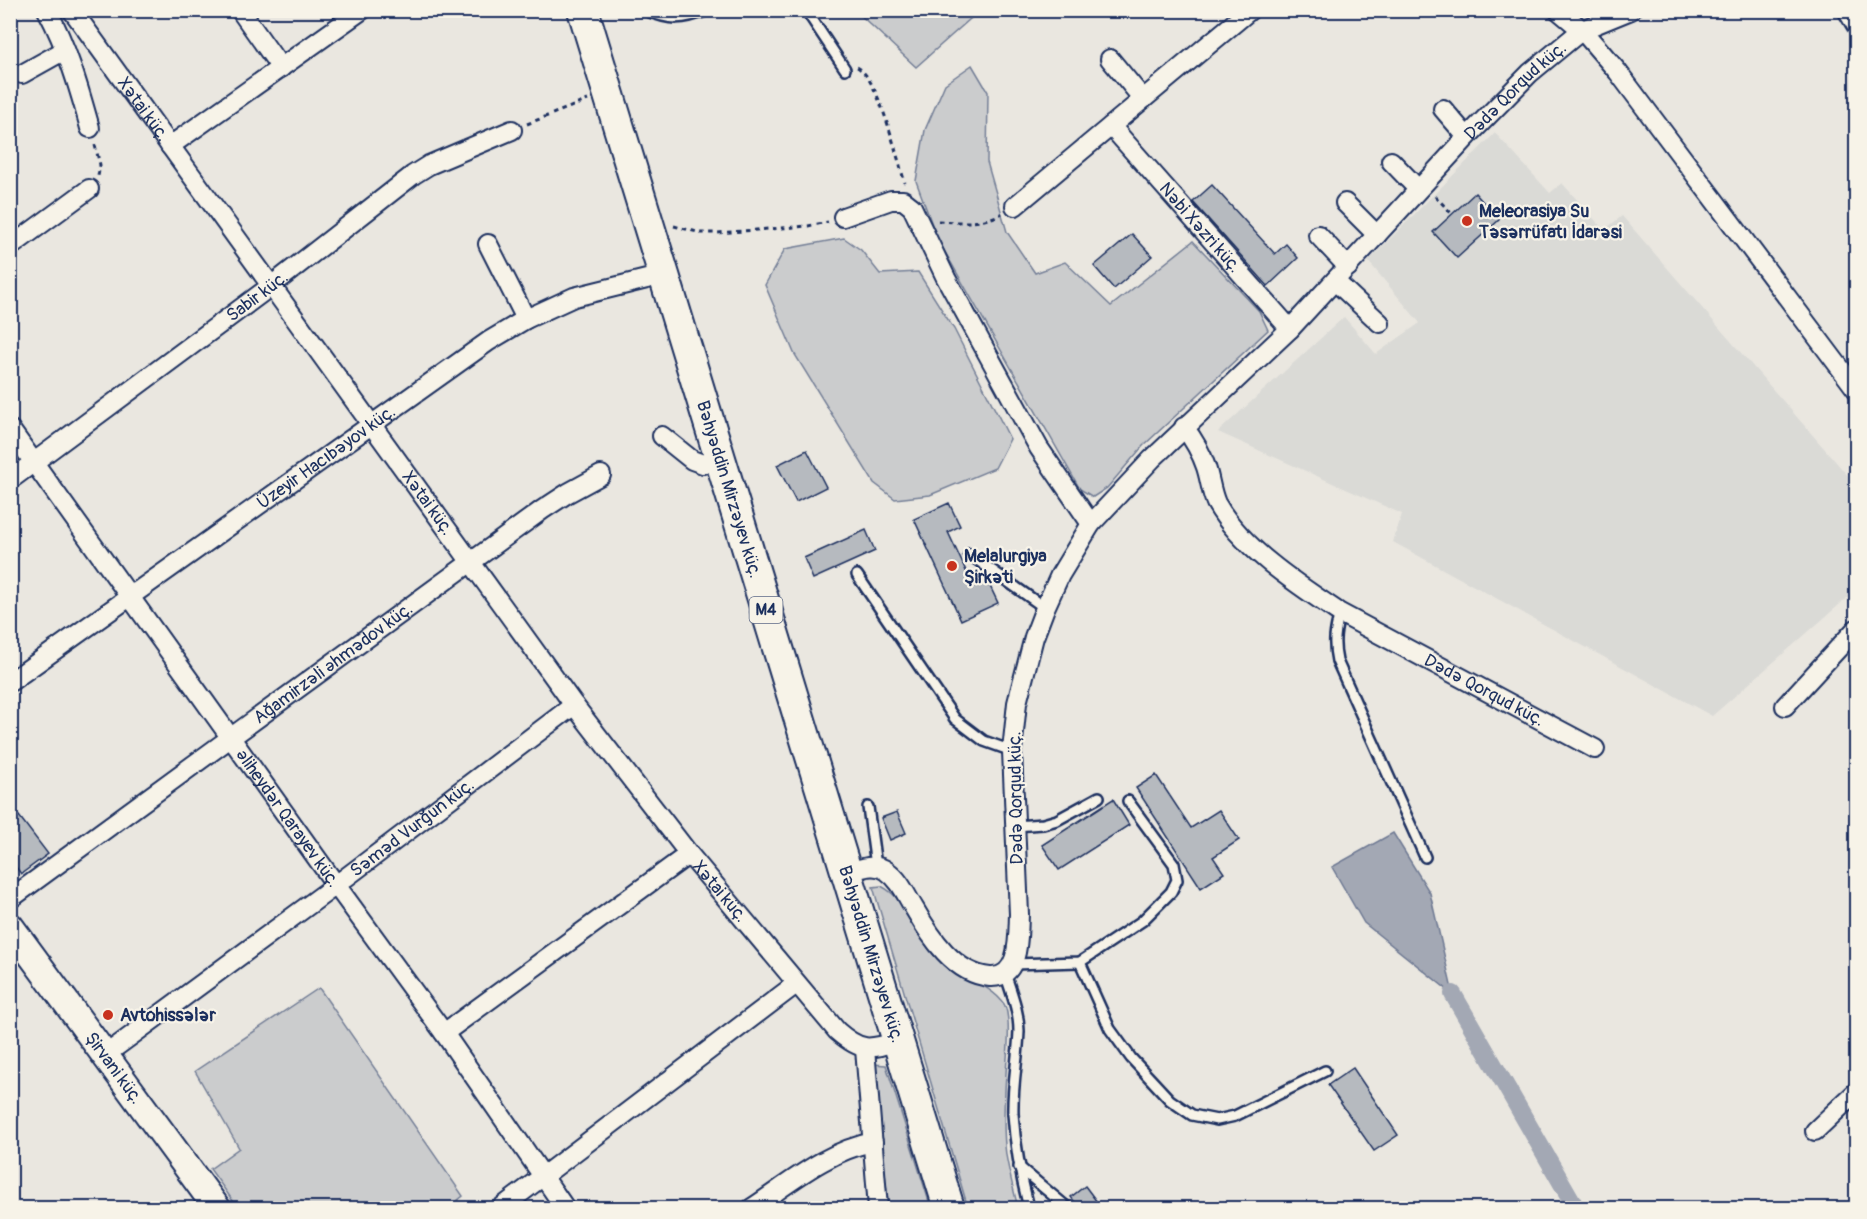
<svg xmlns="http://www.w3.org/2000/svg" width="1867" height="1219" font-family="Pangolin,sans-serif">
  <rect width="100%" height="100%" fill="#eae7e0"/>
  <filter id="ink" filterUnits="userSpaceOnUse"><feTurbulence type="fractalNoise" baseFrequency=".0167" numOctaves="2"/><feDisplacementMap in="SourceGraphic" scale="12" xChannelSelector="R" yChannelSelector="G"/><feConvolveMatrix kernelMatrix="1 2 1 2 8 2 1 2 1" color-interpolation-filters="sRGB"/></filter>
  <g filter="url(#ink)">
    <path fill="#dadad6" d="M 1495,133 L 1550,193 L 1562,183 L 1604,230 L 1622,216 L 1856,485 L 1856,590 L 1712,716 L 1393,542 L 1402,514 L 1218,432 L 1344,317 L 1376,354 L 1420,323 L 1368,261 Z"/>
    <g fill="#cbcccd" stroke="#737e96" stroke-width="1.5">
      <path d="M 856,11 L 979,11 L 916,67 Z"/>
      <path d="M 972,65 L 988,92 L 987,162 L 1007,232 L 1035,273 L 1065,262 L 1111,306 L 1193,241 L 1259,311 L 1268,330 L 1143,446 L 1107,488 L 1093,497 L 1080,489 L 937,238 L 916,181 L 925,130 L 945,84 Z"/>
      <path d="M 844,238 L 861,250 L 880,274 L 918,272 L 954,329 L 1010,439 L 995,468 L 930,495 L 895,499 L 874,483 L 794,353 L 765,285 L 785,249 Z"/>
      <path d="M 881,886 C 908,899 914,933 933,954 C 952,977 987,980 1004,1004 C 1011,1015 1008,1045 1007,1058 C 1005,1090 1002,1123 1006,1155 C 1009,1173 1014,1191 1018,1208 L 968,1208 L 873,887 Z"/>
      <path d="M 319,988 L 463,1196 L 448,1208 L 238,1208 L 210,1169 L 239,1148 L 195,1071 Z"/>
      <path d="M 872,1064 L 886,1065 L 931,1208 L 889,1208 Z"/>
    </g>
    <path fill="#a3a8b4" stroke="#6d7892" stroke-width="1.5" d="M 1393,833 L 1430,893 L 1453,994 L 1364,923 L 1332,867 Z"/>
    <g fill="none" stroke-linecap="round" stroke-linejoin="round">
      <path stroke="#a3a8b4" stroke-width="18" d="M 1453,994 L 1576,1208"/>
    </g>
    <g fill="#b6babf" stroke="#1b2f5e" stroke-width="1.5">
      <path d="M 1212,185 L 1275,254 L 1286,244 L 1298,258 L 1268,286 L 1193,202 Z"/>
      <path d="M 1475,193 L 1499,220 L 1457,258 L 1433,232 Z"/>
      <path d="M 1132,234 L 1152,256 L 1114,289 L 1094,266 Z"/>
      <path d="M 807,450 L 826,487 L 796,502 L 777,465 Z"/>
      <path d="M 949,503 L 960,526 L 948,532 L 973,586 L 987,580 L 998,603 L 961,620 L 914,519 Z"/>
      <path d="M 866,530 L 875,551 L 813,579 L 804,558 Z"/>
      <path d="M 1156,775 L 1191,828 L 1219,810 L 1239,840 L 1213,857 L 1224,873 L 1201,888 L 1136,788 Z"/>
      <path d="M 1113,799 L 1129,825 L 1059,870 L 1042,845 Z"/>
      <path d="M 897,812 L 906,833 L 890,840 L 881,818 Z"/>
      <path d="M 19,816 L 48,854 L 21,874 L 10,859 L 10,822 Z"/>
      <path d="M 1353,1068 L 1398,1135 L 1374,1151 L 1328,1085 Z"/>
      <path d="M 1085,1186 L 1097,1202 L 1089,1209 L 1080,1209 L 1071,1197 Z"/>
    </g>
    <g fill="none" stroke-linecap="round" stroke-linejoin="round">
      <g stroke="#1b2f5e" stroke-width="14">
        <g id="service">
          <path d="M 645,10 C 671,21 683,20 708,10"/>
          <path d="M 806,10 L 845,69"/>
          <path d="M 969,554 L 1045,608"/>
          <path d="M 857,575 L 955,719 L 984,741 L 1012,751"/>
          <path d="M 1340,613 C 1335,630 1333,643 1337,661 L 1425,857"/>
          <path d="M 868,807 L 876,866"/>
          <path d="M 1015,826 L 1043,824 L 1057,820 L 1099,797"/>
          <path d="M 1080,962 L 1110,1029 L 1131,1058 L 1170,1100 L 1192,1115 L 1217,1120 L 1235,1116 L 1325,1071"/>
          <path d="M 1013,964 L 1080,962 L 1142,921 L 1171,892 L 1177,880 L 1174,864 L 1128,801"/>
          <path d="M 1005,973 C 1011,992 1019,1011 1019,1031 C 1018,1059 1012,1086 1013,1114 C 1015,1146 1021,1177 1029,1208"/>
          <path d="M 1019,1167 L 1068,1208"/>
        </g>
      </g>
      <g stroke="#1b2f5e" stroke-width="22">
        <g id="minor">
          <path d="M 47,10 C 67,47 79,88 90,128"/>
          <path id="s1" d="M 72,10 L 574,705 L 689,854 L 837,1031 C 861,1052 869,1050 898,1041"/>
          <path d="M 240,10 L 281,68"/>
          <path d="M 1558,10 L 1582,30 L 1618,72 L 1856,389"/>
          <path d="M 1847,10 L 1856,25"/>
          <path d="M 1110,59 L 1143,99"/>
          <path d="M 22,74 L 65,50"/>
          <path d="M 1443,109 L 1467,137"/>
          <path id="s2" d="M 1111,126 L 1290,329"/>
          <path d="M 170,146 L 362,10"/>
          <path d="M 1391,161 L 1418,189"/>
          <path d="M 1345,203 L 1377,235"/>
          <path d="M 1015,206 L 1250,10"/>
          <path d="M 843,217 L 891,200 L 903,200 L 912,207 L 946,278 L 1039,448 L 1091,524"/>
          <path d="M 1318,235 L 1348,267"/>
          <path d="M 488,244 L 526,319"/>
          <path d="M 10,247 L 89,189"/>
          <path d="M 1335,281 L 1380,323"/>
          <path id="s3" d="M 1184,427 C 1194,440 1201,452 1206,467 C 1210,479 1211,492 1216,503 C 1241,548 1298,585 1340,613 L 1595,749"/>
          <path id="s4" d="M 10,429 L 336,885 L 444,1033 L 565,1208"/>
          <path d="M 662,436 L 692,460 L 703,464 L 720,461"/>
          <path id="s5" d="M 10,480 L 271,286 L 413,175 L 429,165 L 512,130"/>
          <path id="s6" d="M 10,682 L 489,341 L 526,319 L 574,297 L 663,275"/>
          <path d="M 1785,706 L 1856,629"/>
          <path id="s7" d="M 847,872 C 860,869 875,862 887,871 C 900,880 906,895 914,908 C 930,936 954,974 990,977 C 1021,979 1018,934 1019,914 L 1012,751 L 1017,703 L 1034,637 L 1045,608 L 1060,575 L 1091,524 L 1152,459 L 1290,329 L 1467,137 L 1530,73 L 1582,30 L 1631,10"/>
          <path id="s8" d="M 10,899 L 542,510 L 568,493 L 601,475"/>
          <path d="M 444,1033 L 689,854"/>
          <path d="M 865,1049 L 878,1208"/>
          <path id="s9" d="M 105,1055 L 336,885 L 574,705"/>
          <path d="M 1815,1131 L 1856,1092"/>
          <path d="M 501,1208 L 796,984"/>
          <path d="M 752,1208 C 790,1183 827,1151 873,1142"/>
        </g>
      </g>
      <g stroke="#1b2f5e" stroke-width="30">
        <g id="secondary">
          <path id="s10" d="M 10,926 L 217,1208"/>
        </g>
      </g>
      <g stroke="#1b2f5e" stroke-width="34">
        <g id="trunk">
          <path id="s11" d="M 583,10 L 949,1208"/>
        </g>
      </g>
      <g stroke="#1b2f5e" stroke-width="3" stroke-dasharray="4.5 4.5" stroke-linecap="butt">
        <path d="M 857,67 C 879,78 897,158 905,183"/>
        <path d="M 527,124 L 588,100"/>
        <path d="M 95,145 L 100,165 L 98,176"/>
        <path d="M 1435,196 L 1452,214"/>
        <path d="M 938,221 C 961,222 982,225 1002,213"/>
        <path d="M 674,226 L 701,233 L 717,233 L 808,226 L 828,222"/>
      </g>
      <use href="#service" stroke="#f7f3e8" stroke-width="9"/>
      <use href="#minor" stroke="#f7f3e8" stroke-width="18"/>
      <use href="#secondary" stroke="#f7f3e8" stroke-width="26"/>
      <use href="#trunk" stroke="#f7f3e8" stroke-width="30"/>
    </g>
  </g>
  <g fill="#c8321e" stroke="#f7f3e8" stroke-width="2">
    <circle cx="1467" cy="221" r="6"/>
    <circle cx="952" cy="566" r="6"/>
    <circle cx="108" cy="1015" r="6"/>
  </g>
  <g text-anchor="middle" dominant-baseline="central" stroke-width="4.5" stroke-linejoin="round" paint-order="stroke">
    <rect fill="#f7f3e8" stroke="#5d6a87" stroke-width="1.5" x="749.5" y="597" width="33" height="26" rx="4.5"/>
    <g font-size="16" font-weight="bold" fill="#1b2f5e">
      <text x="766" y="610">M4</text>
    </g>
    <g font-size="18" fill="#1b2f5e" stroke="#f7f3e8">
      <text stroke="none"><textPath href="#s7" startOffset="1286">Dədə Qorqud küç.</textPath></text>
      <text stroke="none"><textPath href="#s1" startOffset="122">Xətai küç.</textPath></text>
      <text stroke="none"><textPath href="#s2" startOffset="135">Nəbi Xəzri küç.</textPath></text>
      <text stroke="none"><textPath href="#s5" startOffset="308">Sabir küç.</textPath></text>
      <text stroke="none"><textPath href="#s6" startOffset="388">Üzeyir Hacıbəyov küç.</textPath></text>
      <text stroke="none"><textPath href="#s11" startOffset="501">Bəhyəddin Mirzəyev küç.</textPath></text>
      <text stroke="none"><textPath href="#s1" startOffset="608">Xətai küç.</textPath></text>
      <text stroke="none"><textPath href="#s8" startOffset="400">Ağamirzəli Əhmədov küç.</textPath></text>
      <text stroke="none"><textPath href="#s3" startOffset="414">Dədə Qorqud küç.</textPath></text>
      <text transform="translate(1016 798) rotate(-91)">Dədə Qorqud küç.</text>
      <text stroke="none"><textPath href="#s4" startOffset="478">Əliheydər Qarayev küç.</textPath></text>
      <text stroke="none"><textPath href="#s9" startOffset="382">Səməd Vurğun küç.</textPath></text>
      <text stroke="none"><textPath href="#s1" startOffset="1094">Xətai küç.</textPath></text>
      <text stroke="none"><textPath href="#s11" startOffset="987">Bəhyəddin Mirzəyev küç.</textPath></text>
      <text stroke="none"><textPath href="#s10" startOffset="176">Şirvani küç.</textPath></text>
    </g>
    <g font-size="18" font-weight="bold" fill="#1b2f5e" stroke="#f7f3e8" text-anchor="start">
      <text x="1479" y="211">Meleorasiya Su<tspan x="1479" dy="21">Təsərrüfatı İdarəsi</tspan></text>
      <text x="964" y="556">Melalurgiya<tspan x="964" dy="21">Şirkəti</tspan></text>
      <text x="120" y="1015">Avtohissələr</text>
    </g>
  </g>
  <rect width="1867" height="1219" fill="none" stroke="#f7f3e8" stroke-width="36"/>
  <rect x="18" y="18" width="1831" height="1183" fill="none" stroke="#1b2f5e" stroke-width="2" filter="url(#ink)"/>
</svg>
